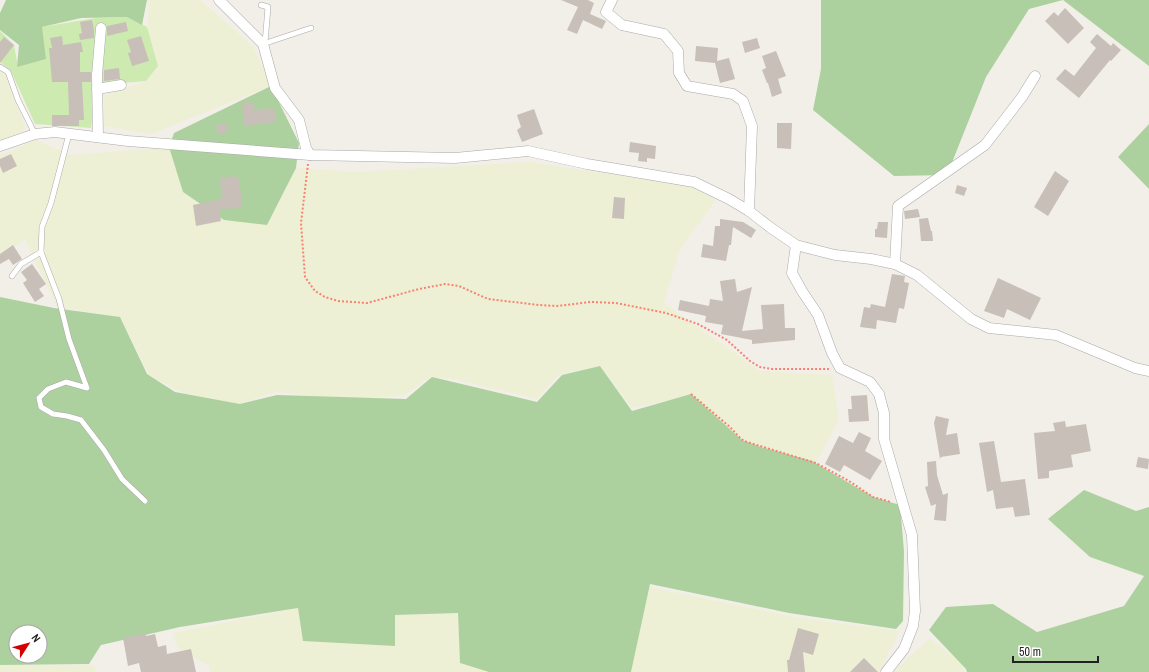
<svg xmlns="http://www.w3.org/2000/svg" width="1149" height="672" font-family="'Archivo Narrow',sans-serif">
  <rect width="100%" height="100%" fill="#f2efe9"/>
  <g fill="#eef0d5">
    <path d="M 143,0 L 200,0 L 253,46 L 271,86 L 151,134 L 103,126 L 104,95 L 146,81 L 158,66 L 147,27 L 149,3 Z"/>
    <path d="M 0,70 L 4,73 L 26,129 L 0,141 Z"/>
    <path d="M 36,140 L 71,155 L 169,147 L 267,225 L 296,168 L 355,172 L 529,162 L 691,186 L 716,200 L 680,249 L 664,303 L 760,371 L 832,375 L 839,420 L 816,463 L 761,447 L 742,439 L 691,395 L 632,408 L 600,366 L 558,375 L 537,399 L 453,379 L 432,377 L 430,377 L 404,396 L 338,399 L 275,392 L 240,404 L 183,393 L 149,375 L 120,317 L 57,307 L 25,240 L 0,255 L 0,155 Z"/>
    <path d="M 649,587 L 799,618 L 900,631 L 881,668 L 877,672 L 628,672 Z"/>
    <path d="M 298,608 L 395,645 L 395,615 L 458,613 L 460,663 L 489,672 L 210,672 L 209,666 L 178,648 L 173,633 Z"/>
    <path d="M 930,638 L 961,663 L 964,672 L 893,672 Z"/>
    <path d="M 0,665 L 94,665 L 97,672 L 0,672 Z"/>
  </g>
  <path fill="#cdebb0" d="M 128,17 L 147,27 L 158,66 L 146,81 L 97,85 L 91,128 L 35,124 L 11,71 L 0,62 L 0,31 L 14,45 L 18,67 L 42,27 L 95,18 Z"/>
  <g fill="#add19e" fill-rule="evenodd">
    <path d="M 6,0 L 147,0 L 142,25 L 127,17 L 81,18 L 42,27 L 46,59 L 17,67 L 19,45 L 0,30 L 0,13 Z"/>
    <path d="M 821,0 L 1149,0 L 1149,66 L 1063,0 L 1029,9 L 986,77 L 947,175 L 894,176 L 813,110 L 821,69 Z"/>
    <path d="M 271,86 L 299,143 L 296,168 L 267,225 L 224,220 L 183,192 L 169,147 L 174,133 Z"/>
    <path d="M 1149,124 L 1149,189 L 1118,157 Z"/>
    <path d="M 0,297 L 54,308 L 120,317 L 147,374 L 175,392 L 240,404 L 277,395 L 406,399 L 432,377 L 537,402 L 562,375 L 600,366 L 632,411 L 691,394 L 742,440 L 761,447 L 812,461 L 873,497 L 900,505 L 904,551 L 903,621 L 896,629 L 789,613 L 650,584 L 631,672 L 489,672 L 460,663 L 458,613 L 395,615 L 395,646 L 303,641 L 298,608 L 180,627 L 101,645 L 89,664 L 0,665 ZM 16,632 L 40,632 L 40,656 L 16,656 Z"/>
    <path d="M 1084,490 L 1136,511 L 1149,507 L 1149,672 L 967,672 L 966,669 L 929,630 L 946,607 L 993,604 L 1037,632 L 1124,606 L 1144,576 L 1090,557 L 1048,519 Z"/>
  </g>
  <g fill="#c7bfb8">
    <path d="M 561,0 L 588,0 L 594,3 L 590,14 L 606,21 L 602,29 L 583,20 L 577,34 L 567,30 L 578,7 Z"/>
    <path d="M 1065,8 L 1084,28 L 1068,44 L 1045,21 L 1054,12 L 1058,16 Z"/>
    <path d="M 92,20 L 94,30 L 94,38 L 80,40 L 79,34 L 82,33 L 80,22 Z"/>
    <path d="M 126,22 L 128,31 L 107,36 L 107,26 Z"/>
    <path d="M 1097,34 L 1111,46 L 1113,43 L 1121,50 L 1111,61 L 1110,60 L 1079,98 L 1056,79 L 1065,69 L 1074,76 L 1096,48 L 1090,42 Z"/>
    <path d="M 62,36 L 63,45 L 81,42 L 83,52 L 80,52 L 80,72 L 91,72 L 91,82 L 82,82 L 84,120 L 79,120 L 79,126 L 52,126 L 52,115 L 69,115 L 68,82 L 52,82 L 49,48 L 52,48 L 50,38 Z"/>
    <path d="M 141,36 L 149,61 L 132,66 L 128,53 L 131,52 L 127,40 Z"/>
    <path d="M 4,37 L 14,45 L 0,63 L 0,42 Z"/>
    <path d="M 757,38 L 760,48 L 745,53 L 742,42 Z"/>
    <path d="M 696,46 L 718,48 L 717,61 L 729,58 L 735,79 L 720,83 L 715,63 L 695,61 Z"/>
    <path d="M 776,51 L 786,76 L 778,79 L 782,93 L 772,97 L 768,83 L 767,83 L 762,70 L 766,68 L 762,56 Z"/>
    <path d="M 119,68 L 120,79 L 104,81 L 104,70 Z"/>
    <path d="M 253,102 L 254,110 L 274,108 L 276,122 L 244,126 L 242,103 Z"/>
    <path d="M 534,109 L 543,134 L 522,142 L 517,130 L 521,127 L 517,115 Z"/>
    <path d="M 226,123 L 228,132 L 217,134 L 216,125 Z"/>
    <path d="M 777,123 L 792,123 L 791,149 L 777,148 Z"/>
    <path d="M 630,142 L 656,146 L 655,159 L 647,158 L 647,162 L 638,161 L 639,153 L 629,152 Z"/>
    <path d="M 11,154 L 17,166 L 3,173 L 0,166 L 0,159 Z"/>
    <path d="M 1055,171 L 1069,181 L 1048,216 L 1034,207 Z"/>
    <path d="M 237,176 L 240,185 L 242,208 L 219,209 L 221,221 L 196,226 L 193,205 L 222,199 L 220,178 Z"/>
    <path d="M 957,185 L 967,188 L 964,196 L 955,193 Z"/>
    <path d="M 614,197 L 625,198 L 624,219 L 612,218 Z"/>
    <path d="M 918,209 L 920,217 L 905,219 L 904,211 Z"/>
    <path d="M 928,218 L 931,231 L 932,231 L 933,241 L 921,241 L 919,219 Z"/>
    <path d="M 720,219 L 743,222 L 756,230 L 751,238 L 733,227 L 731,245 L 729,245 L 726,261 L 701,257 L 703,244 L 713,246 L 715,226 L 720,226 Z"/>
    <path d="M 878,222 L 888,222 L 887,238 L 875,237 L 875,229 L 877,229 Z"/>
    <path d="M 13,245 L 22,259 L 13,265 L 9,259 L 0,264 L 0,254 Z"/>
    <path d="M 32,264 L 46,284 L 39,289 L 44,296 L 35,302 L 23,283 L 27,280 L 21,272 Z"/>
    <path d="M 892,274 L 905,276 L 904,282 L 909,283 L 904,309 L 899,308 L 896,323 L 877,320 L 876,329 L 860,327 L 864,307 L 870,308 L 871,304 L 885,307 Z"/>
    <path d="M 998,278 L 1041,298 L 1030,320 L 1007,309 L 1004,318 L 984,311 Z"/>
    <path d="M 735,279 L 737,292 L 752,287 L 742,331 L 763,329 L 761,305 L 784,304 L 785,328 L 795,328 L 795,340 L 752,344 L 752,340 L 721,334 L 723,325 L 705,322 L 706,316 L 678,310 L 680,300 L 709,306 L 710,299 L 723,301 L 720,281 Z"/>
    <path d="M 867,395 L 869,421 L 849,422 L 848,409 L 852,409 L 851,396 Z"/>
    <path d="M 936,416 L 949,419 L 946,435 L 957,433 L 960,454 L 941,457 L 940,459 L 934,423 Z"/>
    <path d="M 1065,421 L 1066,427 L 1086,424 L 1091,451 L 1071,455 L 1073,467 L 1049,471 L 1049,478 L 1038,479 L 1034,433 L 1055,431 L 1053,423 Z"/>
    <path d="M 859,432 L 871,438 L 865,451 L 882,461 L 870,480 L 844,465 L 840,472 L 825,464 L 839,436 L 853,443 Z"/>
    <path d="M 994,441 L 1001,482 L 1025,479 L 1030,515 L 1015,517 L 1013,507 L 996,509 L 993,490 L 987,492 L 979,443 Z"/>
    <path d="M 1138,457 L 1149,459 L 1148,469 L 1136,467 Z"/>
    <path d="M 936,461 L 937,475 L 943,495 L 948,493 L 946,521 L 934,520 L 936,504 L 931,506 L 925,487 L 928,486 L 927,462 Z"/>
    <path d="M 798,628 L 819,634 L 813,655 L 803,652 L 805,672 L 788,672 L 787,660 L 789,660 Z"/>
    <path d="M 146,633 L 146,636 L 155,634 L 158,647 L 166,645 L 167,654 L 191,649 L 196,672 L 141,672 L 139,663 L 128,666 L 123,638 Z"/>
    <path d="M 864,658 L 878,672 L 850,672 Z"/>
  </g>
  <g fill="none" stroke-linecap="round" stroke-linejoin="round">
    <g stroke="#a9a9a9" stroke-width="6">
      <g id="lane">
        <path d="M 261,5 L 268,7 L 265,43"/>
        <path d="M 263,44 L 311,28"/>
        <path d="M 0,67 L 8,72 L 18,100 L 35,134"/>
        <path d="M 69,134 L 51,203 L 42,227 L 41,252 L 59,299 L 69,339 L 87,388 L 66,382 L 48,389 L 39,398 L 41,407 L 53,414 L 67,416 L 81,420 L 104,450 L 122,479 L 145,501"/>
        <path d="M 12,276 L 21,264 L 41,252"/>
      </g>
    </g>
    <g stroke="#a9a9a9" stroke-width="11">
      <g id="street">
        <path d="M 219,0 L 263,44 L 275,88 L 299,120 L 306,148 L 310,155"/>
        <path d="M 612,0 L 606,12 L 622,25 L 664,34 L 678,51 L 679,73 L 687,86 L 733,94 L 743,101 L 752,126 L 749,211"/>
        <path d="M 97,89 L 121,85"/>
        <path d="M 98,136 L 97,75 L 101,28"/>
        <path d="M 0,146 L 35,134 L 55,132 L 128,141 L 310,155 L 455,158 L 528,151 L 587,164 L 694,182 L 729,199 L 749,211 L 771,228 L 796,245 L 835,255 L 871,259 L 895,264 L 917,275 L 971,319 L 989,328 L 1056,335 L 1135,368 L 1149,371"/>
        <path d="M 796,245 L 792,273 L 802,291 L 818,315 L 832,353 L 840,368 L 870,382 L 879,394 L 884,413 L 884,439 L 912,535 L 915,611 L 913,626 L 904,649 L 886,672"/>
        <path d="M 895,264 L 898,206 L 985,145 L 1022,97 L 1035,76"/>
      </g>
    </g>
    <g stroke="#fa8072" stroke-width="2" stroke-dasharray="2 2" stroke-linecap="butt">
      <path d="M 308,164 L 301,223 L 305,277 L 315,291 L 325,297 L 338,301 L 367,303 L 419,289 L 445,284 L 459,286 L 488,299 L 539,305 L 557,306 L 591,302 L 616,303 L 666,313 L 698,324 L 727,340 L 750,361 L 760,367 L 772,369 L 829,369"/>
      <path d="M 691,394 L 730,427 L 741,439 L 747,442 L 816,463 L 849,481 L 873,497 L 891,502"/>
    </g>
    <use href="#lane" stroke="#fff" stroke-width="5"/>
    <use href="#street" stroke="#fff" stroke-width="10"/>
  </g>
  <g transform="translate(28 644) rotate(54)"><circle r="19" fill="#ffffff" stroke="#a7a7a7"/>
  <path d="M0-3L7 15L0 10L-7 15Z" fill="#d40000"/>
  <text y="-6" font-size="11" font-weight="bold" text-anchor="middle" fill="#222222">N</text>
  </g>
  <path d="M1013 656v6h85v-6" fill="none" stroke="#222222" stroke-width="2"/>
  <text x="1019" y="656" font-size="12" fill="#222222" stroke="#ffffff" stroke-width="3" paint-order="stroke">50 m</text>
</svg>
